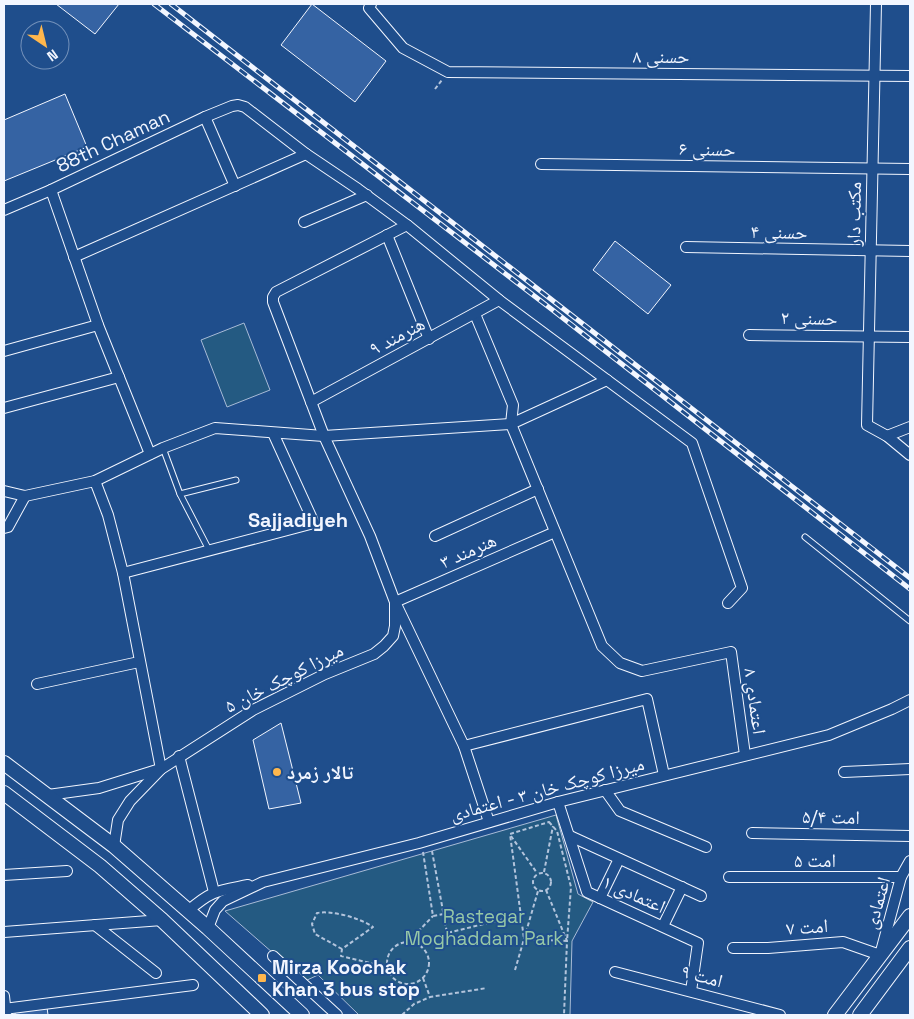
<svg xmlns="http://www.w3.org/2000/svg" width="914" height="1019" font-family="'Space Grotesk','Noto Naskh Arabic',sans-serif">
  <rect width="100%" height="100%" fill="#1f4e8c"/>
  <g fill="#245a82" stroke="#a8bbd7">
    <path d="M 244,323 L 270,390 L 227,407 L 201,340 Z"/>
    <path d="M 556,815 L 578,894 L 593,902 L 572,941 L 570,1015 L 359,1015 L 318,975 L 305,981 L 225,911 Z"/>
  </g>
  <g fill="#3563a3" stroke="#f2f6ff">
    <path d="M 56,4 L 119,4 L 95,34 Z"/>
    <path d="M 312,4 L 386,61 L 355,102 L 281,45 Z"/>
    <path d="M 65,94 L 87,147 L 4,181 L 4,120 Z"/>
    <path d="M 615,241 L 671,285 L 648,314 L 593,270 Z"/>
    <path d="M 281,723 L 301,803 L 269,809 L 253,740 Z"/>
    <path d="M 47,1007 L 48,1015 L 15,1015 L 15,1011 Z"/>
  </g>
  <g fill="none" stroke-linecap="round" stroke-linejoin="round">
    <g stroke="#f2f6ff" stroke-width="7">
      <g id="lane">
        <path d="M 163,448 L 180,494 L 209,550"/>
        <path d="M 180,494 L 236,480"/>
        <path d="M 805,537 L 910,621"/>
      </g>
    </g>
    <g stroke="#f2f6ff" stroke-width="12">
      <g id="street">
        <path d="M 371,4 L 369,8 L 403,48 L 448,72 L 910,76"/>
        <path d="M 876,4 L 867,425 L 887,436 L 910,455"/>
        <path d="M 205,117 L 235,186"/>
        <path d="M 541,164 L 910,169"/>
        <path d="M 51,190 L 98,325 L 150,454"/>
        <path d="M 4,210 L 51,190 L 205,117 L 232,106 L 238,105 L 245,107 L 306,154 L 358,189 L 407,225 L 499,300 L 692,443 L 742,588 L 728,603"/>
        <path d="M 304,222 L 367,195"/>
        <path d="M 407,225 L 276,292 L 273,297 L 273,302 L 324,436 L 370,536 L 395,602 L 464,746 L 489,822"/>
        <path d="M 387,235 L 429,339"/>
        <path d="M 686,247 L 910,251"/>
        <path d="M 74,257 L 306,154"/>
        <path d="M 475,314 L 513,405 L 511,424"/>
        <path d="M 749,335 L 910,337"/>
        <path d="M 4,351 L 98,325"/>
        <path d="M 311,402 L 499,300"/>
        <path d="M 4,408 L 119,377"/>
        <path d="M 511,424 L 607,380"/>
        <path d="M 887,436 L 910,427"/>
        <path d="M 95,481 L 108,515 L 123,573 L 161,769"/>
        <path d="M 4,491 L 25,496 L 95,481 L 163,448 L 215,428 L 324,436 L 511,424 L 602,646 L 620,663 L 642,671 L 731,652 L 745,755"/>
        <path d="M 4,528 L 8,527 L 25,496"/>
        <path d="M 435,536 L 538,489"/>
        <path d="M 123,573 L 314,523 L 273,433"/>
        <path d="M 37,684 L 139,662"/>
        <path d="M 464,746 L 647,699 L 664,775"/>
        <path d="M 179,756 L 214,892"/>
        <path d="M 844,772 L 910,769"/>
        <path d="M 605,790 L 620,811 L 706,847"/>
        <path d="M 48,795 L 99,788 L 160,769"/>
        <path d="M 558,802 L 587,892 L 698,943 L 691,991"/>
        <path d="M 752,833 L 910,836"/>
        <path d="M 570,836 L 701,896"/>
        <path d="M 114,846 L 118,820 L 130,801 L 161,769 L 253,710 L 325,674 L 374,654 L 384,646 L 393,636 L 395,626 L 395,602 L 555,532"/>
        <path d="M 4,875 L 67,871"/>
        <path d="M 729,877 L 901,877"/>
        <path d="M 600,898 L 619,859"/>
        <path d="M 188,911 C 212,890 218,891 248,885"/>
        <path d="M 95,925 L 156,973"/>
        <path d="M 663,926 L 682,887"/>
        <path d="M 208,928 L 215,910 L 223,901 L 263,882 L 419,843 L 558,802 L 829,735 L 892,709 L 910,700"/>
        <path d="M 4,932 L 162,920"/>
        <path d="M 733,948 L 768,948 L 843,942 L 880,955 L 901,877 L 910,861"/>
        <path d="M 273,956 L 337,1015"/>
        <path d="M 615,972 L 780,1015"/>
        <path d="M 4,996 L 6,1015"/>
        <path d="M 4,1009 L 193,985"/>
      </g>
    </g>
    <g stroke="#f2f6ff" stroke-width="16">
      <g id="secondary">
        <path d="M 4,763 L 114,846 L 208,928 L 302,1015"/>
        <path d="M 4,793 L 100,866 L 162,920 L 262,1015"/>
        <path d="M 835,1015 L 910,916"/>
        <path d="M 860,1015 L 910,948"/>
      </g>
    </g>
    <g stroke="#b3c4dc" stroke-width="2" stroke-dasharray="4 2.5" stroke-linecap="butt">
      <path d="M 435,89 L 442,80"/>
      <path d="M 549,822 L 557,831 L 571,887 L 567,941 L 524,939 L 510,834 Z"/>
      <path d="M 511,836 L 537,873"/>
      <path d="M 432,851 L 447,933 L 521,915"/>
      <path d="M 423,852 L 433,916 L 444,914"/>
      <path d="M 544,872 L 553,826"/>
      <circle cx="542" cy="882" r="9"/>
      <path d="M 546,890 L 567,941 L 564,1015"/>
      <path d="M 409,941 L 433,916"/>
      <circle cx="408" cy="963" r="21"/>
      <path d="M 342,949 L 315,934 L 312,924 L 317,913 C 332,910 360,918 373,927 L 342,949 L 341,956 L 387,967"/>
      <path d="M 515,970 L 538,891"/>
      <path d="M 423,978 L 430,997 L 487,988"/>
      <path d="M 402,1015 L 414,1004 L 430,997"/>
    </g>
    <use href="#lane" stroke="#1f4e8c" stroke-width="5"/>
    <use href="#street" stroke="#1f4e8c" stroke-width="10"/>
    <use href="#secondary" stroke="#1f4e8c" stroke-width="14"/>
    <g stroke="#f2f6ff" stroke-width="5">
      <g id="rail">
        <path d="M 154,4 L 550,308 L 910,589"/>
        <path d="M 171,4 L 910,578"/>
      </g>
    </g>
    <use href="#rail" stroke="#1f4e8c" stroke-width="3" stroke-dasharray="9" stroke-linecap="butt"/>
  </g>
  <g fill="#ffb74d" stroke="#1f4e8c" stroke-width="2">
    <circle cx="277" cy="772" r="5"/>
    <rect x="257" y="973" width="10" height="10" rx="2.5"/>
  </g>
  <g text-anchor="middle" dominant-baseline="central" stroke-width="4" stroke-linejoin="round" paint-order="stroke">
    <g font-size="19" fill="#f2f6ff" stroke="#1f4e8c">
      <text x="661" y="56">حسنی ۸</text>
      <text transform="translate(113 141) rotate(-25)">88th Chaman</text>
      <text transform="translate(707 149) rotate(1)">حسنی ۶</text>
      <text transform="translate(854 214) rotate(-89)">مکتب دار</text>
      <text transform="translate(779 232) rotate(1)">حسنی ۴</text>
      <text transform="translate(809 318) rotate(1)">حسنی ۲</text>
      <text transform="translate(397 336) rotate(-28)">هنرمند ۹</text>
      <text transform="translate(468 551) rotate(-24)">هنرمند ۳</text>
      <text transform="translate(284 678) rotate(-27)">میرزا کوچک خان ۵</text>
      <text transform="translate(755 701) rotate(82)">اعتمادی ۸</text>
      <text transform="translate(547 789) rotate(-15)">میرزا کوچک خان ۳ - اعتمادی</text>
      <text transform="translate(831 817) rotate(1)">امت ۵/۴</text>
      <text x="815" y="860">امت ۵</text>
      <text transform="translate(634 894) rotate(24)">اعتمادی ۱</text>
      <text transform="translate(877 903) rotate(-74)">اعتمادی</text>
      <text transform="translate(807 927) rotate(-4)">امت ۷</text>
      <text transform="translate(702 976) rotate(15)">امت ۹</text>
    </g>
    <g font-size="19" font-weight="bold" fill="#f2f6ff" stroke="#1f4e8c" text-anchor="start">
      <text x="287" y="772">تالار زمرد</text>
      <text x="272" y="967">Mirza Koochak<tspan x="272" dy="22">Khan 3 bus stop</tspan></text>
    </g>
    <g font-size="19" fill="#97c8a6" stroke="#1f4e8c">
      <text x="484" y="916">Rastegar<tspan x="484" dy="22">Moghaddam Park</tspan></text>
    </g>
    <g font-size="20" font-weight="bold" fill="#f2f6ff" stroke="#1f4e8c">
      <text x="298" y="520">Sajjadiyeh</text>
    </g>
  </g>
  <rect width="914" height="1019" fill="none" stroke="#f2f6ff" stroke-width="10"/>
  <g transform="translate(45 45) rotate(145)"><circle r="24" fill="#1f4e8c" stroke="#7391ba"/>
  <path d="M0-4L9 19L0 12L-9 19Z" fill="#ffb74d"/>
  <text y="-8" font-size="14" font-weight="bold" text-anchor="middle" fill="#f2f6ff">N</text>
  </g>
</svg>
